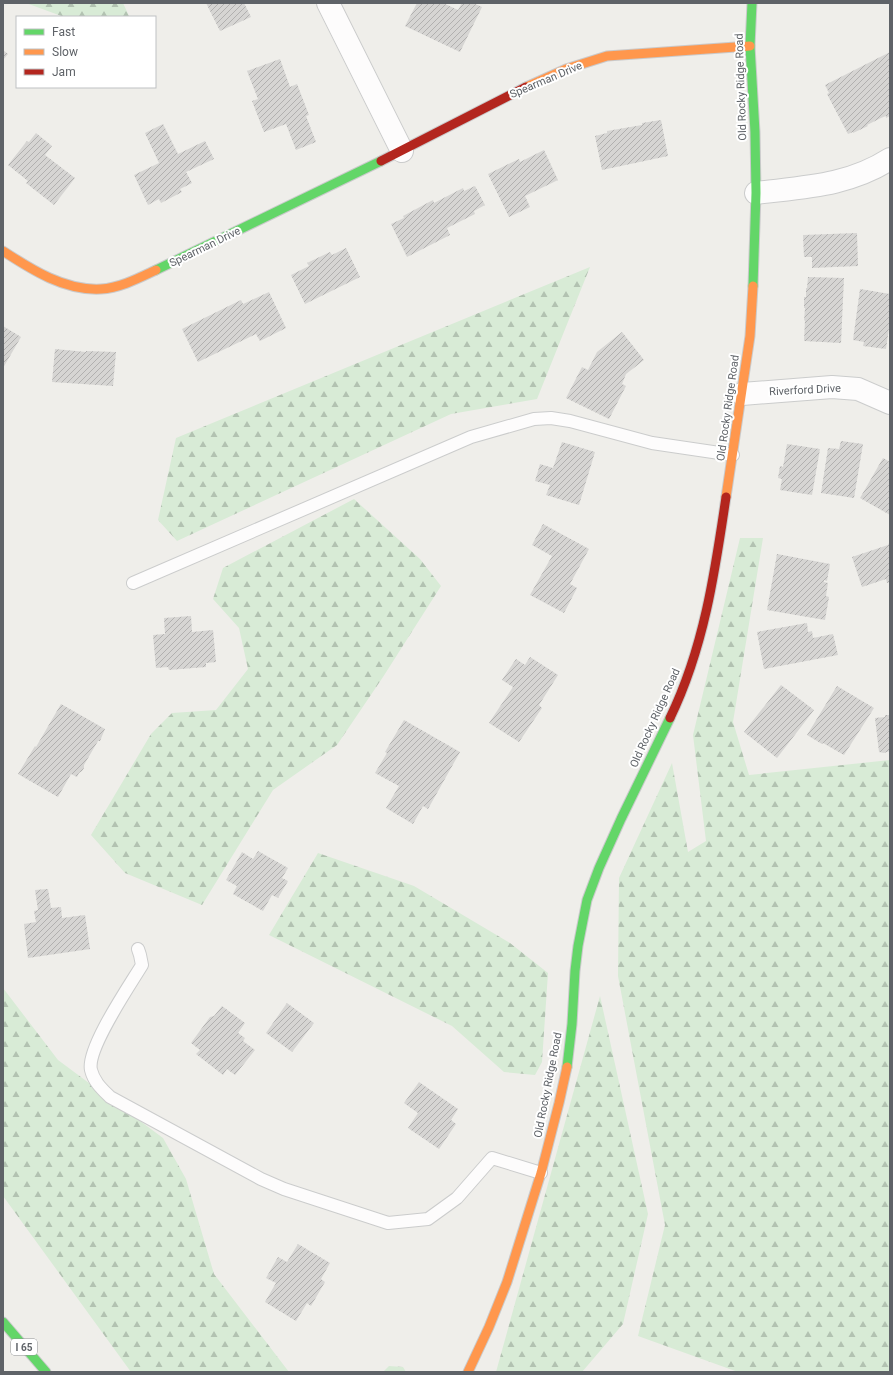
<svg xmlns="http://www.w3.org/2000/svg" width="893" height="1375" font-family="Roboto,sans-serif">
  <defs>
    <pattern id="forest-firs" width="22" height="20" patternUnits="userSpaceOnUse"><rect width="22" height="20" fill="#d8ebd6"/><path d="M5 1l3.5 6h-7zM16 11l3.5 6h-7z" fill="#b2c2b1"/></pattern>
    <pattern id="building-hatch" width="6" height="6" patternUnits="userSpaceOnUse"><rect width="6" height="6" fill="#d6d5d3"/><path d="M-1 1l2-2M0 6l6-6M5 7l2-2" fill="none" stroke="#b1b0af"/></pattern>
  </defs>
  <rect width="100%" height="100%" fill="#efeeea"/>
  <g fill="url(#forest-firs)">
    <path d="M 26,3 L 123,3 L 129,16 L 126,17 L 64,17 Z"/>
    <path d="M 590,267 L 537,399 L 451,414 L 177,541 L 158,520 L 176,438 Z"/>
    <path d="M 354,499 L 420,559 L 441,586 L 383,677 L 337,745 L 273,790 L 202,905 L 125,873 L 91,835 L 151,734 L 172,713 L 216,710 L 248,669 L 239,628 L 213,599 L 223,568 Z"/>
    <path d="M 740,538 L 763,538 L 733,722 L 749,775 L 890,760 L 890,1372 L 738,1372 L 638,1336 L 665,1225 L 618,976 L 619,878 L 672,763 L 688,852 L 706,841 L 693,735 Z"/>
    <path d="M 318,853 L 414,886 L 510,943 L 548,973 L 542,1062 L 535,1075 L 504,1072 L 452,1026 L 269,935 Z"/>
    <path d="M 3,988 L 58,1060 L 163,1138 L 186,1179 L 214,1274 L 289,1372 L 131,1372 L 3,1196 Z"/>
    <path d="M 600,996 L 648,1214 L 623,1324 L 582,1372 L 496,1372 Z"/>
    <path d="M 389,1366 L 403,1367 L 406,1372 L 383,1372 Z"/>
  </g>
  <g fill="url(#building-hatch)">
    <path d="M 206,3 L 244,3 L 251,17 L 220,31 Z"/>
    <path d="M 417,3 L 443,3 L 458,10 L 462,3 L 473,3 L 482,7 L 460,52 L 405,26 Z"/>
    <path d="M 3,50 L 8,54 L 3,60 Z"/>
    <path d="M 890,52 L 890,116 L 886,118 L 886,116 L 881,118 L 867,125 L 868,126 L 853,133 L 853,132 L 848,134 L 827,94 L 829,93 L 825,85 Z"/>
    <path d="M 280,59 L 290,87 L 297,84 L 309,115 L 306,116 L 316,142 L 296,150 L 286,124 L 264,132 L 252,101 L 258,99 L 247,71 Z"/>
    <path d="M 661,120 L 668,156 L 602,170 L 595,136 L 607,133 L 607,131 L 642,125 L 642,123 Z"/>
    <path d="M 163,124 L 178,154 L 205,141 L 214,159 L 186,172 L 192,183 L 180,189 L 182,192 L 161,203 L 159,199 L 148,205 L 134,175 L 159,163 L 145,133 Z"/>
    <path d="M 36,133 L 52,146 L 45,155 L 75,178 L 54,205 L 26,183 L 28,181 L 8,165 L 27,141 L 29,142 Z"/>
    <path d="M 544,150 L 558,180 L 525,196 L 530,207 L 509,217 L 488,174 L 519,159 L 520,162 Z"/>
    <path d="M 475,186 L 485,205 L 474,211 L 475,214 L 447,228 L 450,235 L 407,257 L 391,224 L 404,218 L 403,216 L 433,200 L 434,203 L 463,188 L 464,191 Z"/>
    <path d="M 857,233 L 858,266 L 812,268 L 812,257 L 804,257 L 803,235 Z"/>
    <path d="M 346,248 L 360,277 L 305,304 L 291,275 L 309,266 L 307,263 L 330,252 L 332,255 Z"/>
    <path d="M 808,277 L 844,278 L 841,343 L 804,341 L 805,320 L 804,321 L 805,308 L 804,308 L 804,297 L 806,297 L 806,288 L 807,288 Z"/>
    <path d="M 860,289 L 890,294 L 890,321 L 886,349 L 863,346 L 864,342 L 853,340 Z"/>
    <path d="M 269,292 L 286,328 L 260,341 L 256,334 L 198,362 L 182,329 L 241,300 L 243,304 Z"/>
    <path d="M 3,326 L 21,337 L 3,368 Z"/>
    <path d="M 622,332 L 644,360 L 626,374 L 622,384 L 626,386 L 609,419 L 566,398 L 582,367 L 588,370 L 597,352 Z"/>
    <path d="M 55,349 L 86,352 L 86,351 L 116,352 L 113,386 L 52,382 Z"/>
    <path d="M 841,441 L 863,444 L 854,498 L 821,493 L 828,448 L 839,449 Z"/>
    <path d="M 562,442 L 595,452 L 579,505 L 546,495 L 550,485 L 535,481 L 540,464 L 553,468 Z"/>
    <path d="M 787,444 L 820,449 L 812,495 L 780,490 L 782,479 L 778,478 L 780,466 L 783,467 Z"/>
    <path d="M 883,458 L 890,462 L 890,515 L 860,498 Z"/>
    <path d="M 543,524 L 589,549 L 570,584 L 577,588 L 564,613 L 530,595 L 552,556 L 532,545 Z"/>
    <path d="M 890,541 L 890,582 L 887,583 L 886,579 L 862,587 L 852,557 L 888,545 Z"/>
    <path d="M 777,554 L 830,564 L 827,581 L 824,580 L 824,582 L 828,583 L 826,596 L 829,597 L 825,620 L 767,610 Z"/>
    <path d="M 191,616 L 192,632 L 213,630 L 216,662 L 206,663 L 206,667 L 169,670 L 168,667 L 156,668 L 153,635 L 165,634 L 164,618 Z"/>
    <path d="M 807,623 L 808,632 L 812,631 L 813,638 L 833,634 L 838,655 L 764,669 L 757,632 Z"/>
    <path d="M 530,657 L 558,675 L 539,705 L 542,708 L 519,742 L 489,723 L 513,687 L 502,680 L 516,659 L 525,665 Z"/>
    <path d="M 781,685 L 814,710 L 777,758 L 744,732 Z"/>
    <path d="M 837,686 L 874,708 L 844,755 L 823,743 L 822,744 L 807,735 Z"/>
    <path d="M 61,704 L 105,729 L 100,741 L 98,741 L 84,765 L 84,768 L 82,771 L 79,773 L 77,777 L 71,774 L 58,797 L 18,774 L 35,746 L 36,747 Z"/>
    <path d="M 885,715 L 890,715 L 890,751 L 884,753 L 879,752 L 875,718 L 885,717 Z"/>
    <path d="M 404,720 L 460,752 L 428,809 L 423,806 L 413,824 L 386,808 L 399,786 L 375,773 L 387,753 L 385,752 Z"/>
    <path d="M 258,851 L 288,868 L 282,878 L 288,881 L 278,898 L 272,895 L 263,911 L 233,894 L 237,886 L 226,880 L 242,852 L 253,859 Z"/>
    <path d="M 48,889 L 51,908 L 61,907 L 62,918 L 85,915 L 90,949 L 28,958 L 24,924 L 36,922 L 34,911 L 38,910 L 35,890 Z"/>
    <path d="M 287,1003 L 314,1023 L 292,1052 L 266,1033 Z"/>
    <path d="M 222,1006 L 245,1023 L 238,1033 L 245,1038 L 243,1041 L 255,1050 L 235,1075 L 227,1069 L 223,1075 L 196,1054 L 200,1050 L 191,1043 L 210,1017 L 214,1016 Z"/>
    <path d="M 419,1082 L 458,1109 L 451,1120 L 456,1124 L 439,1149 L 408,1128 L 418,1113 L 404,1103 Z"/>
    <path d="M 298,1244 L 330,1263 L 321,1279 L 325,1282 L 311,1306 L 307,1303 L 296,1321 L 265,1302 L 276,1283 L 266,1278 L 278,1257 L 287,1262 Z"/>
  </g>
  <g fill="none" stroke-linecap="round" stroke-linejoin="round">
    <g stroke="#cbcccc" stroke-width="14">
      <g id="lane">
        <path d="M 133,583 L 471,437 L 534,419 L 551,418 L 570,421 L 652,443 L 733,455"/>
        <path d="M 138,949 L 140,955 L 142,965 C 130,985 86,1049 91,1070 C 94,1082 102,1089 110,1097 L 261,1179 L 284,1189 L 388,1223 L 428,1219 L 457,1198 L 492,1158 L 541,1173"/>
      </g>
    </g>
    <g stroke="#cbcccc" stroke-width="24">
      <g id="street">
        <path d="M 328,3 L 402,151"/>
        <path d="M 756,193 C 804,187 848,186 890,159"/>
        <path d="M 742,394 L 832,387 L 858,389 L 890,403"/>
      </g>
    </g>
    <g stroke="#cacacb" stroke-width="11">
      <g id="fast">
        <path d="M 752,3 L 750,46 L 755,132 L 756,193 L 753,286"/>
        <path d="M 156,270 L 381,161"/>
        <path d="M 567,1067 L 572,1024 L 575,971 L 578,946 L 587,900 L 599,868 L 621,819 L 670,718"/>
        <path d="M 3,1322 L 46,1372"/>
      </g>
    </g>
    <g stroke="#cacacb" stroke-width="11">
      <g id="slow">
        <path d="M 526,87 L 566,69 L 607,56 L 750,46"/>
        <path d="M 3,251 C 32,270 65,291 101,289 C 120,288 139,278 156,270"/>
        <path d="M 726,497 L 750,336 L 753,286"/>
        <path d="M 468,1372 L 489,1327 L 507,1282 L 541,1173 L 559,1103 L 567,1067"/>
      </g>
    </g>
    <g stroke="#cacacb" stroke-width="11">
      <g id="jam">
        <path d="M 381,161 L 526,87"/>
        <path d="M 670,718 C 704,648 715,572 726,497"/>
      </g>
    </g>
    <use href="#lane" stroke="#fdfcfc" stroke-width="12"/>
    <use href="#street" stroke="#fdfcfc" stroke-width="22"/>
    <use href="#fast" stroke="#63d668" stroke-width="9"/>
    <use href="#slow" stroke="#ff974d" stroke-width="9"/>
    <use href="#jam" stroke="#b3261e" stroke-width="9"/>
  </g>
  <g text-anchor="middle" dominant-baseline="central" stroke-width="4" stroke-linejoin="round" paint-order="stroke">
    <rect fill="#fff" stroke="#8f9295" stroke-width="1" x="11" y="1339" width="26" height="16" rx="3"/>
    <g font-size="10" font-weight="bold" fill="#5f6368">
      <text x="24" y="1347">I 65</text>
    </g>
    <g font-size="11" fill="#5f6368" stroke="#fff">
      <text transform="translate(546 80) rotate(-23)">Spearman Drive</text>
      <text transform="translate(741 87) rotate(-92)">Old Rocky Ridge Road</text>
      <text transform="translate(205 247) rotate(-26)">Spearman Drive</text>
      <text transform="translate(805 390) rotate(-3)">Riverford Drive</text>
      <text transform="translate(728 408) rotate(-82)">Old Rocky Ridge Road</text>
      <text transform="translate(655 718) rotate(-66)">Old Rocky Ridge Road</text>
      <text transform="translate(548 1085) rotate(-79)">Old Rocky Ridge Road</text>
    </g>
  </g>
  <rect width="893" height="1375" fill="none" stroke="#5f6368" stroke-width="8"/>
  <rect x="16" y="16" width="140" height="72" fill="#ffffff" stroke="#bfc1c3"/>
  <rect x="24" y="29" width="20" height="6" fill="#63d668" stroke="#bfc1c3"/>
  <text x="52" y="36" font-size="12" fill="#5f6368">Fast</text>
  <rect x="24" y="49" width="20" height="6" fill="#ff974d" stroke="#bfc1c3"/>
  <text x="52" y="56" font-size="12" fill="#5f6368">Slow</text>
  <rect x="24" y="69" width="20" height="6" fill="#b3261e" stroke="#bfc1c3"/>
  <text x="52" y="76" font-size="12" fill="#5f6368">Jam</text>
</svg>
